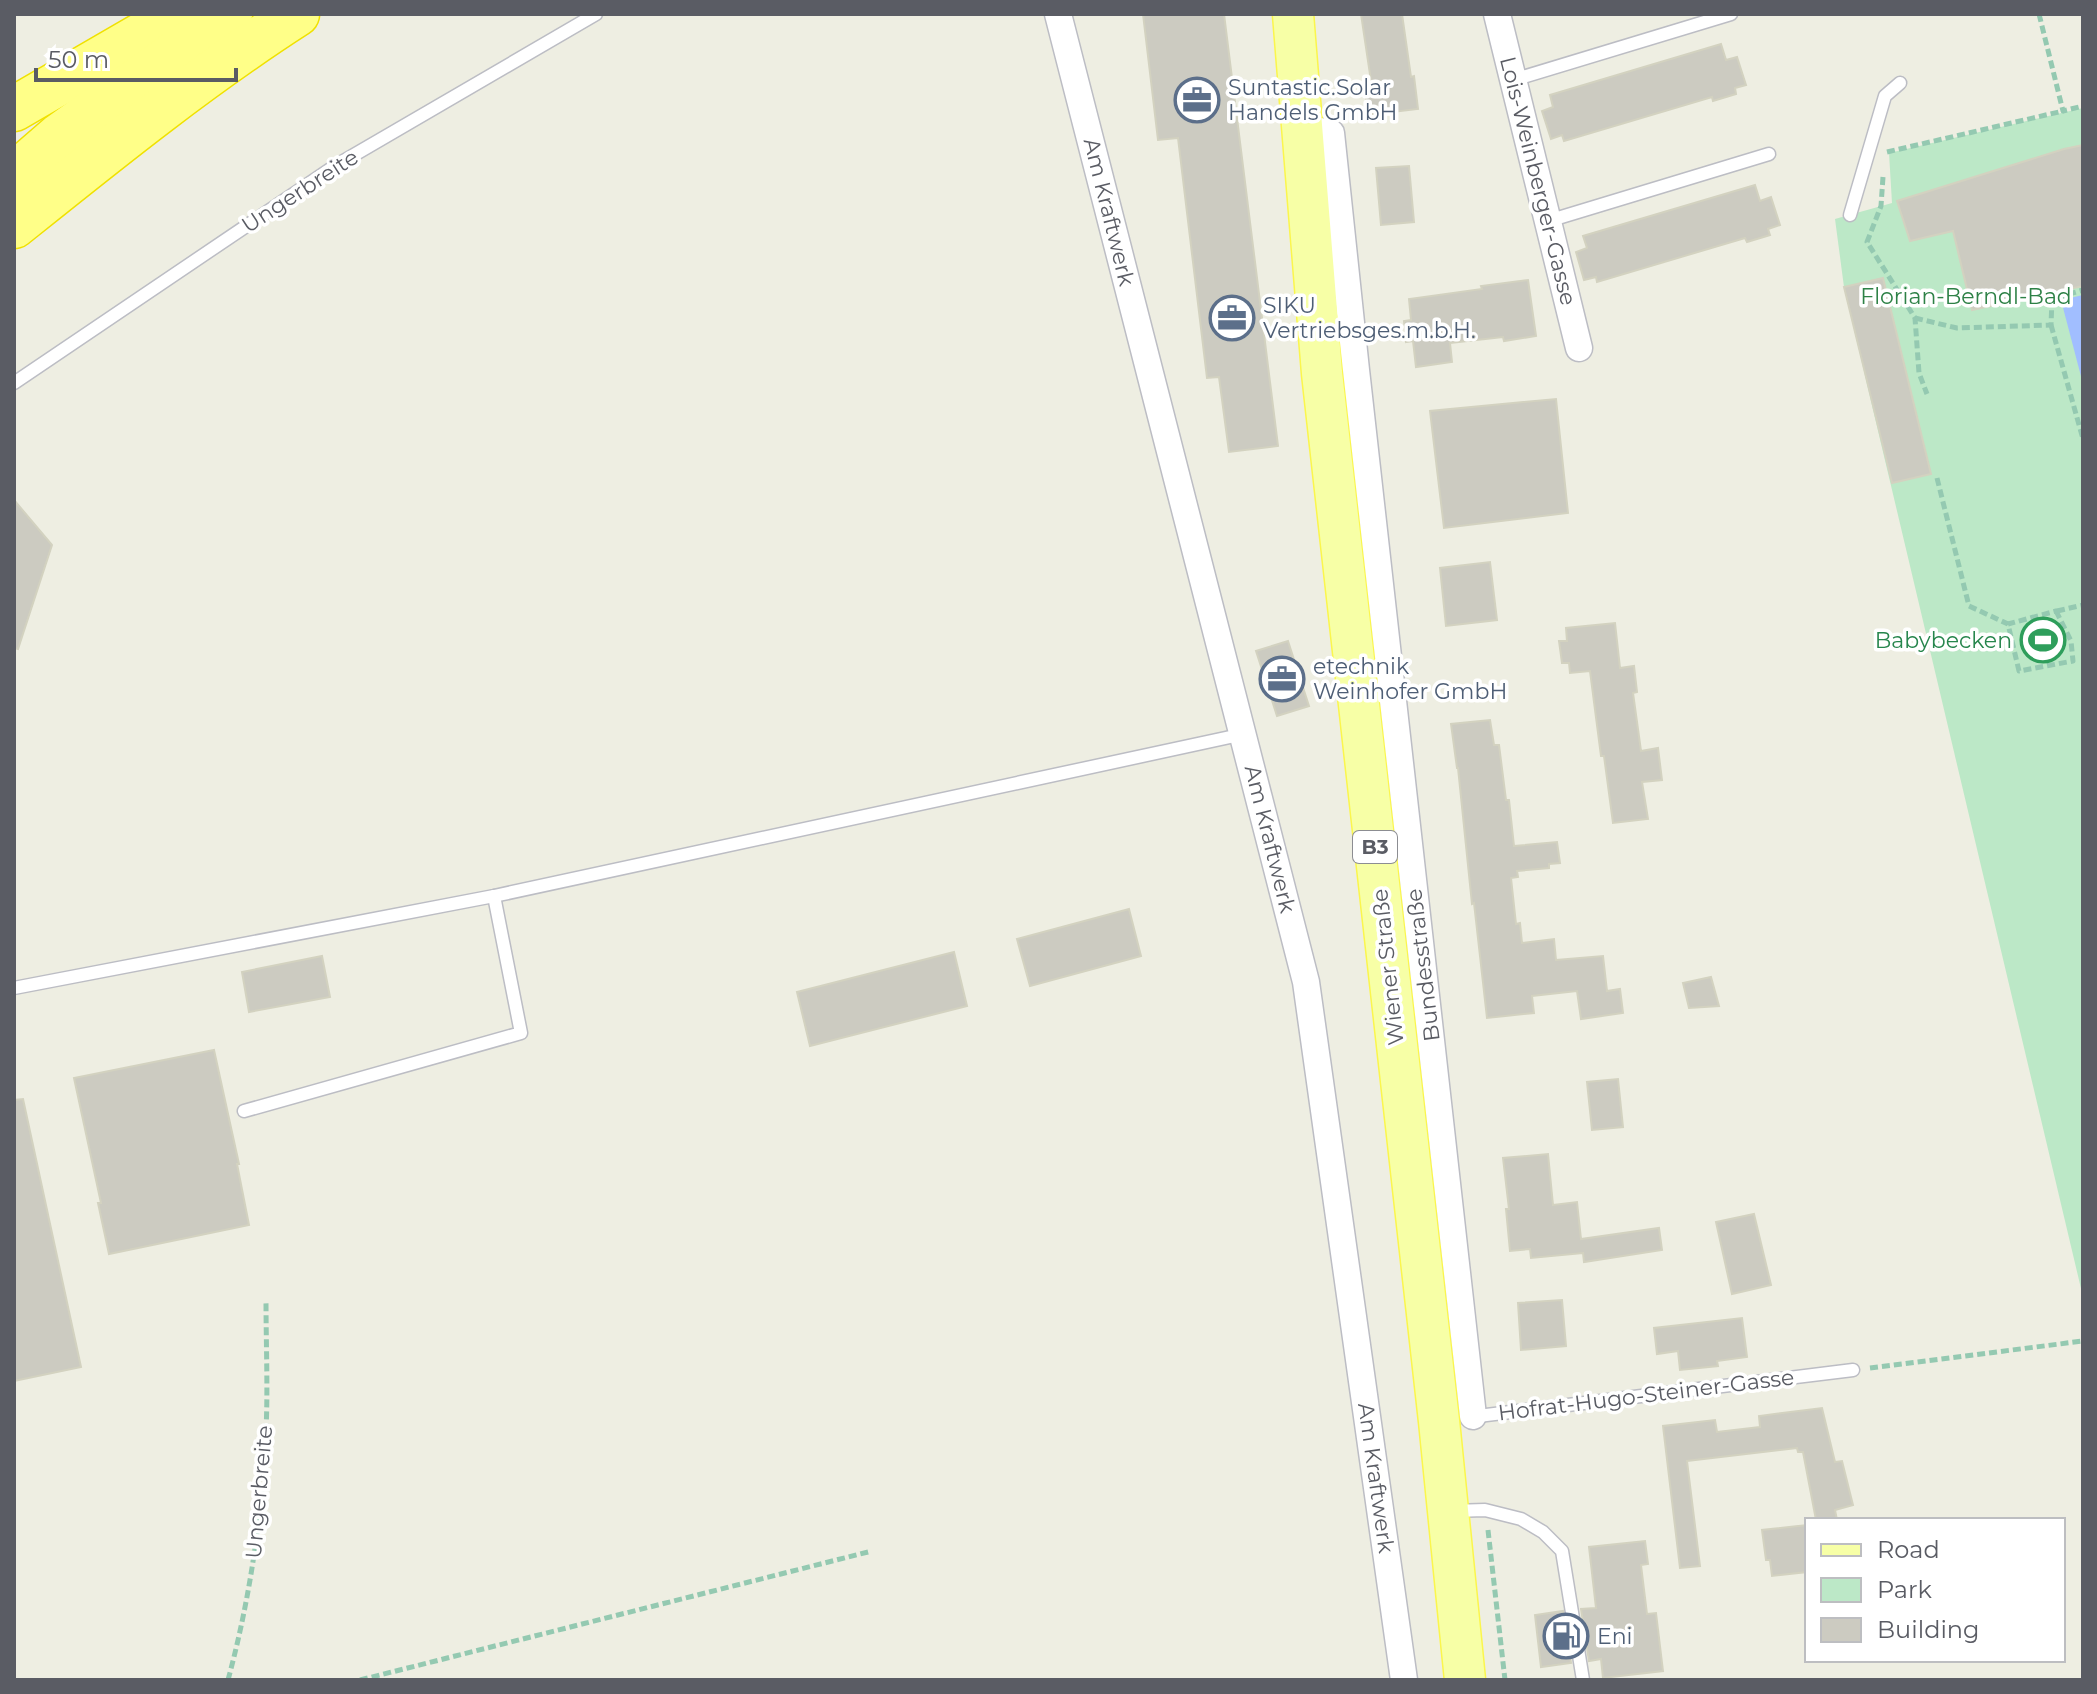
<svg xmlns="http://www.w3.org/2000/svg" width="2097" height="1694" font-family="Montserrat,sans-serif">
  <rect width="100%" height="100%" fill="#eeeee2"/>
  <path fill="#bce8c7" d="M 2083,108 L 2083,1297 L 1844,287 L 1835,219 L 1892,203 L 1889,153 Z"/>
  <g fill="#a1beff">
    <path d="M 2083,295 L 2083,384 L 2061,300 Z"/>
    <path d="M 2039,622 L 2043,625 L 2047,632 L 2055,631 L 2059,633 L 2063,647 L 2060,653 L 2035,660 L 2030,658 L 2023,631 L 2027,625 Z"/>
  </g>
  <g fill="#cccbc1" stroke="#d3d2c0" stroke-width="2">
    <path d="M 1143,14 L 1224,14 L 1278,446 L 1229,452 L 1219,377 L 1207,378 L 1178,138 L 1158,140 Z"/>
    <path d="M 1361,14 L 1402,14 L 1411,77 L 1414,76 L 1418,109 L 1368,115 L 1364,82 L 1371,81 Z"/>
    <path d="M 1721,44 L 1726,60 L 1737,57 L 1746,85 L 1735,88 L 1736,94 L 1713,101 L 1712,97 L 1564,141 L 1562,135 L 1551,139 L 1542,111 L 1553,107 L 1550,95 Z"/>
    <path d="M 2083,145 L 2083,286 L 1972,310 L 1953,231 L 1910,241 L 1897,201 L 2064,149 Z"/>
    <path d="M 1409,166 L 1414,222 L 1381,225 L 1376,168 Z"/>
    <path d="M 1755,185 L 1760,201 L 1771,197 L 1780,225 L 1768,229 L 1770,235 L 1747,242 L 1745,238 L 1597,282 L 1596,277 L 1584,280 L 1576,252 L 1587,248 L 1583,236 Z"/>
    <path d="M 1883,278 L 1931,474 L 1892,483 L 1844,287 Z"/>
    <path d="M 1528,280 L 1536,336 L 1504,341 L 1503,337 L 1450,343 L 1452,362 L 1416,367 L 1413,341 L 1406,342 L 1404,321 L 1411,320 L 1409,299 L 1482,289 L 1481,286 Z"/>
    <path d="M 1556,399 L 1568,513 L 1444,528 L 1430,411 Z"/>
    <path d="M 14,500 L 52,545 L 18,649 L 14,648 Z"/>
    <path d="M 1490,562 L 1497,620 L 1446,626 L 1440,568 Z"/>
    <path d="M 1615,623 L 1620,668 L 1634,666 L 1637,692 L 1633,693 L 1641,751 L 1658,748 L 1662,780 L 1642,782 L 1648,819 L 1613,823 L 1604,756 L 1601,756 L 1590,671 L 1570,673 L 1569,663 L 1562,663 L 1559,641 L 1567,641 L 1566,628 Z"/>
    <path d="M 1288,641 L 1309,706 L 1277,716 L 1256,651 Z"/>
    <path d="M 1490,720 L 1494,745 L 1499,745 L 1506,800 L 1509,800 L 1514,846 L 1557,842 L 1560,863 L 1549,864 L 1549,868 L 1517,871 L 1518,877 L 1511,878 L 1516,924 L 1520,923 L 1522,943 L 1554,939 L 1556,960 L 1603,956 L 1607,991 L 1620,989 L 1623,1013 L 1581,1019 L 1577,991 L 1532,996 L 1534,1013 L 1487,1018 L 1474,903 L 1472,904 L 1458,768 L 1457,768 L 1451,724 Z"/>
    <path d="M 1129,909 L 1141,956 L 1030,986 L 1017,939 Z"/>
    <path d="M 954,952 L 967,1006 L 810,1046 L 797,992 Z"/>
    <path d="M 322,956 L 330,997 L 249,1012 L 242,972 Z"/>
    <path d="M 1711,977 L 1719,1006 L 1689,1008 L 1683,983 Z"/>
    <path d="M 214,1050 L 239,1164 L 237,1164 L 249,1225 L 109,1254 L 98,1203 L 101,1203 L 74,1078 Z"/>
    <path d="M 1618,1079 L 1623,1127 L 1592,1130 L 1587,1082 Z"/>
    <path d="M 23,1099 L 81,1367 L 14,1381 L 14,1100 Z"/>
    <path d="M 1548,1154 L 1553,1205 L 1577,1202 L 1581,1239 L 1659,1228 L 1662,1250 L 1584,1262 L 1583,1253 L 1531,1258 L 1530,1249 L 1510,1251 L 1506,1209 L 1509,1209 L 1503,1158 Z"/>
    <path d="M 1754,1214 L 1771,1285 L 1732,1294 L 1716,1222 Z"/>
    <path d="M 1562,1300 L 1566,1346 L 1521,1350 L 1518,1303 Z"/>
    <path d="M 1742,1318 L 1747,1357 L 1717,1361 L 1718,1366 L 1680,1370 L 1678,1351 L 1657,1354 L 1654,1328 Z"/>
    <path d="M 1822,1408 L 1835,1462 L 1842,1461 L 1853,1505 L 1835,1510 L 1837,1520 L 1816,1520 L 1803,1452 L 1798,1452 L 1797,1448 L 1687,1461 L 1700,1566 L 1680,1568 L 1663,1426 L 1715,1420 L 1717,1432 L 1760,1427 L 1759,1416 Z"/>
    <path d="M 1807,1525 L 1807,1572 L 1772,1576 L 1770,1560 L 1766,1560 L 1762,1530 Z"/>
    <path d="M 1645,1541 L 1648,1564 L 1641,1565 L 1647,1614 L 1656,1613 L 1663,1671 L 1603,1678 L 1601,1659 L 1589,1661 L 1581,1609 L 1596,1608 L 1589,1547 Z"/>
    <path d="M 1563,1611 L 1571,1663 L 1541,1667 L 1535,1615 Z"/>
  </g>
  <g fill="none" stroke-linecap="round" stroke-linejoin="round">
    <g stroke="#bcbdc4" stroke-width="15">
      <g id="lane">
        <path d="M 1513,80 L 1731,14"/>
        <path d="M 1850,215 L 1885,96 L 1900,83"/>
        <path d="M 1548,221 L 1769,154"/>
        <path d="M 14,383 L 335,166 L 596,14"/>
        <path d="M 14,988 L 494,896 L 1244,734"/>
        <path d="M 244,1111 L 521,1033 L 494,896"/>
        <path d="M 1470,1417 L 1853,1370"/>
        <path d="M 1452,1511 L 1485,1510 L 1521,1519 L 1543,1532 L 1562,1551 L 1583,1680"/>
      </g>
    </g>
    <g stroke="#bcbdc4" stroke-width="29">
      <g id="street">
        <path d="M 1058,14 L 1306,982 L 1404,1680"/>
        <path d="M 1497,14 L 1579,348"/>
        <path d="M 1303,128 L 1331,133 L 1356,370 L 1473,1416"/>
      </g>
    </g>
    <g stroke="#fbf64d" stroke-width="43">
      <path id="primary" d="M 1293,14 L 1322,373 L 1439,1421 L 1465,1680"/>
    </g>
    <g stroke="#f0e100" stroke-width="47">
      <g id="highway">
        <path d="M 14,109 L 178,14"/>
        <path d="M 14,175 L 59,136 L 230,14"/>
        <path d="M 14,226 C 105,153 199,77 297,14"/>
      </g>
    </g>
    <g stroke="#94c9b1" stroke-width="5" stroke-dasharray="8 4" stroke-linecap="butt">
      <path d="M 2039,14 L 2063,111 L 2083,106"/>
      <path d="M 1887,152 L 2063,111"/>
      <path d="M 1883,177 L 1881,206 L 1867,242 L 1915,318 L 1919,373 L 1927,394"/>
      <path d="M 1915,318 L 1957,328 L 2051,325 L 2052,299 L 2083,290"/>
      <path d="M 2051,325 L 2083,439"/>
      <path d="M 1937,478 L 1969,606 L 2008,624"/>
      <path d="M 2056,611 L 2071,641 L 2073,661 L 2019,671 L 2008,624 Z"/>
      <path d="M 2057,611 L 2083,605"/>
      <path d="M 1870,1368 L 2083,1341"/>
      <path d="M 1488,1530 L 1505,1680"/>
      <path d="M 228,1680 C 250,1599 262,1515 266,1431 C 268,1388 266,1344 266,1301"/>
      <path d="M 360,1680 L 872,1551"/>
    </g>
    <use href="#lane" stroke="#fff" stroke-width="12"/>
    <use href="#street" stroke="#fff" stroke-width="26"/>
    <use href="#primary" stroke="#f7ffa6" stroke-width="40"/>
    <use href="#highway" stroke="#ff8" stroke-width="44"/>
  </g>
  <defs>
    <g id="office-ring" transform="scale(2.3)"><circle r="9.5" fill="#fff" stroke="#5c6f8a" stroke-width="1.5"/><path d="M-6-3h4V-5.5h4V-3h4V5H-6ZM-1-4.5V-3h2v-1.5ZM-6 0V1H6V0Z" fill="#5c6f8a"/></g>
    <g id="stadium-ring" transform="scale(2.3)"><circle r="9.5" fill="#fff" stroke="#2e9e5b" stroke-width="1.5"/><path d="M0-5a6.5 5 0 1 0 0 10a6.5 5 0 1 0 0-10ZM-3.5-1.8h7v3.6h-7Z" fill="#2e9e5b"/></g>
    <g id="fuel-ring" transform="scale(2.3)"><circle r="9.5" fill="#fff" stroke="#5c6f8a" stroke-width="1.5"/><path d="M-5.5-6h7V0h2V4h1.3V-2.5L3-4.5l.8-.8L6-3V5H2.5V1h-1V6h-7ZM-4.2-4.7v3.2H.2V-4.7Z" fill="#5c6f8a"/></g>
  </defs>
  <g fill-rule="evenodd">
    <use href="#office-ring" x="1197" y="100"/>
    <use href="#office-ring" x="1232" y="318"/>
    <use href="#stadium-ring" x="2043" y="640"/>
    <use href="#office-ring" x="1282" y="679"/>
    <use href="#fuel-ring" x="1566" y="1636"/>
  </g>
  <g text-anchor="middle" dominant-baseline="central" stroke-width="7" stroke-linejoin="round" paint-order="stroke">
    <rect fill="#fff" stroke="#8c8d92" stroke-width="2" x="1353" y="831" width="44" height="32" rx="6"/>
    <g font-size="20" font-weight="bold" fill="#5a5c64">
      <text x="1375" y="847">B3</text>
    </g>
    <g font-size="22" fill="#4e5e75" stroke="#fff" text-anchor="start">
      <text x="1228" y="87">Suntastic.Solar<tspan x="1228" dy="25">Handels GmbH</tspan></text>
      <text x="1263" y="305">SIKU<tspan x="1263" dy="25">Vertriebsges.m.b.H.</tspan></text>
      <text x="1313" y="666">etechnik<tspan x="1313" dy="25">Weinhofer GmbH</tspan></text>
      <text x="1597" y="1636">Eni</text>
    </g>
    <g font-size="22" fill="#5a5c64" stroke="#fff">
      <text transform="translate(1538 181) rotate(76)">Lois-Weinberger-Gasse</text>
      <text transform="translate(300 191) rotate(-33)">Ungerbreite</text>
      <text transform="translate(1109 212) rotate(76)">Am Kraftwerk</text>
      <text transform="translate(1270 839) rotate(76)">Am Kraftwerk</text>
      <text transform="translate(1423 965) rotate(-97)">Bundesstraße</text>
      <text transform="translate(1388 967) rotate(-96)">Wiener Straße</text>
      <text transform="translate(1646 1395) rotate(-7)">Hofrat-Hugo-Steiner-Gasse</text>
      <text transform="translate(1376 1478) rotate(82)">Am Kraftwerk</text>
      <text transform="translate(259 1492) rotate(-85)">Ungerbreite</text>
    </g>
    <g font-size="22" fill="#2d8146" stroke="#fff">
      <text x="1966" y="296">Florian-Berndl-Bad</text>
    </g>
    <g font-size="22" fill="#27864d" stroke="#fff" text-anchor="end">
      <text x="2012" y="640">Babybecken</text>
    </g>
  </g>
  <rect width="2097" height="1694" fill="none" stroke="#5a5c64" stroke-width="32"/>
  <rect x="1805" y="1518" width="260" height="144" fill="#ffffff" stroke="#bdbec1" stroke-width="2"/>
  <rect x="1821" y="1544" width="40" height="12" fill="#f7ffa6" stroke="#bdbec1" stroke-width="2"/>
  <text x="1877" y="1558" font-size="24" fill="#5a5c64">Road</text>
  <rect x="1821" y="1578" width="40" height="24" fill="#bce8c7" stroke="#bdbec1" stroke-width="2"/>
  <text x="1877" y="1598" font-size="24" fill="#5a5c64">Park</text>
  <rect x="1821" y="1618" width="40" height="24" fill="#cccbc1" stroke="#bdbec1" stroke-width="2"/>
  <text x="1877" y="1638" font-size="24" fill="#5a5c64">Building</text>
  <path d="M36 68v12h200v-12" fill="none" stroke="#5a5c64" stroke-width="4"/>
  <text x="48" y="68" font-size="24" fill="#5a5c64" stroke="#ffffff" stroke-width="6" paint-order="stroke">50 m</text>
</svg>
